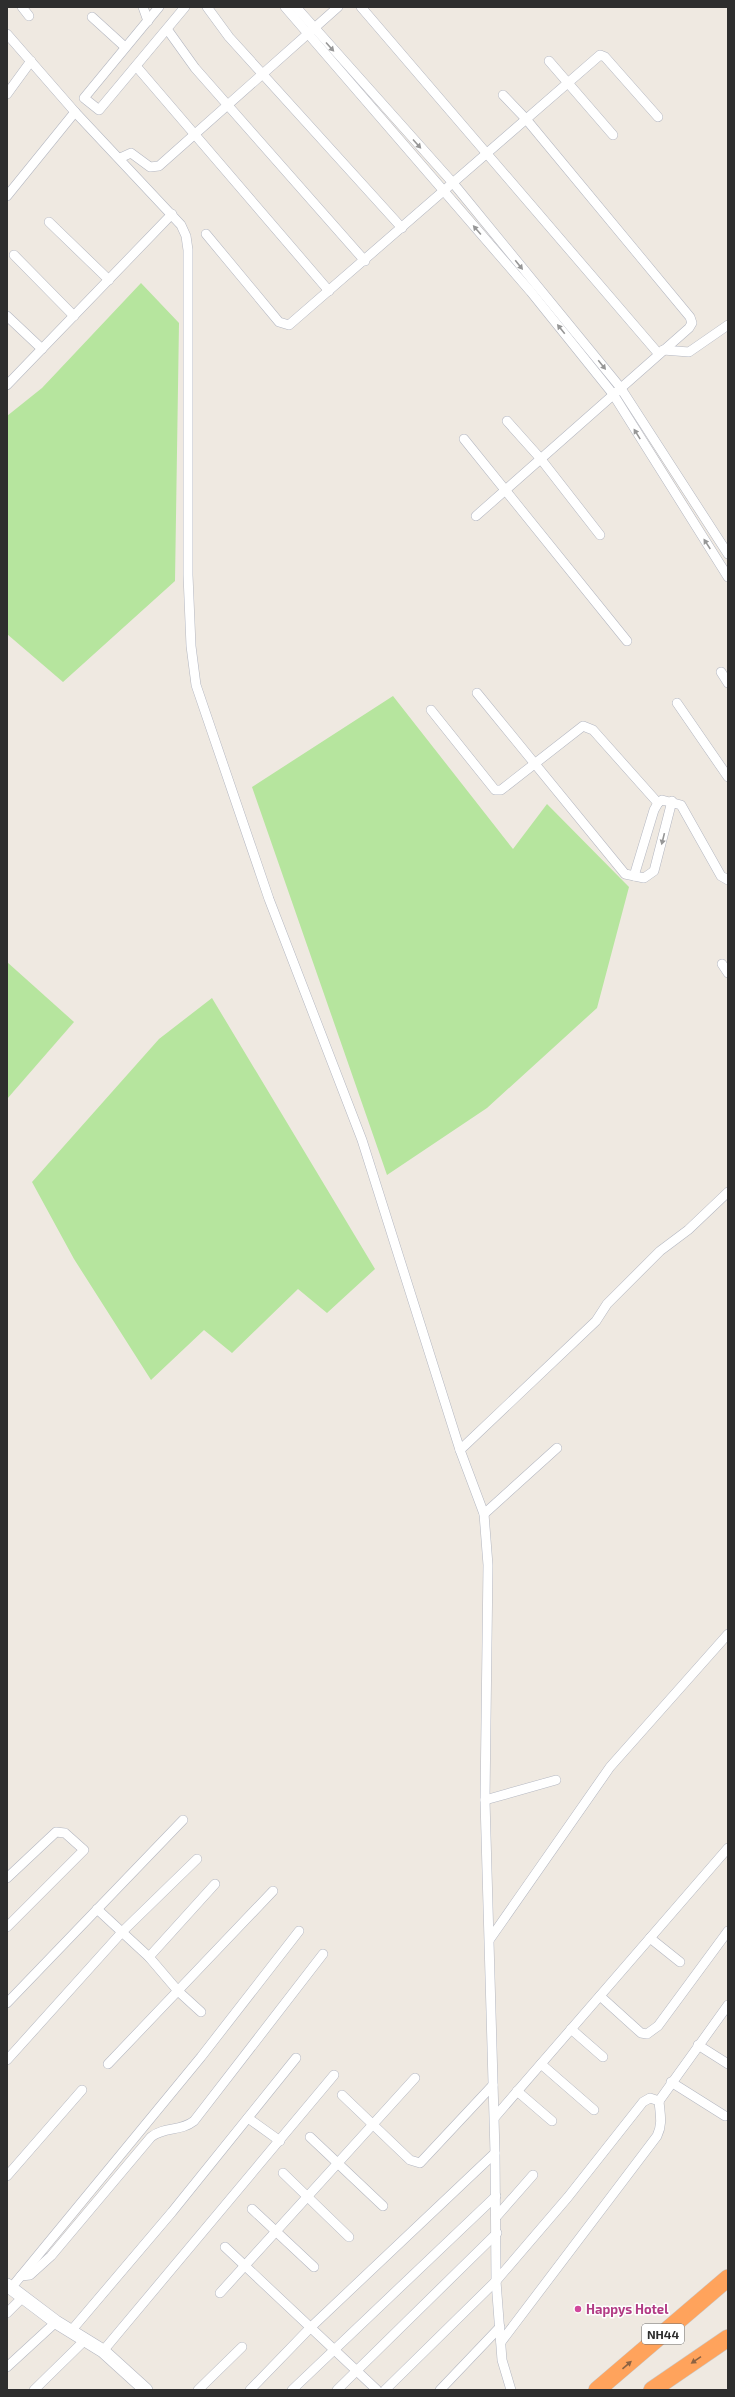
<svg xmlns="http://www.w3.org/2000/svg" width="735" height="2397" font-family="'Exo 2',sans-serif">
  <rect width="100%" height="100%" fill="#efe9e1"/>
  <g fill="#b6e59e">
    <path d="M 141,283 L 179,323 L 175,581 L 63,682 L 7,634 L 7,416 L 42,388 Z"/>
    <path d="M 393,696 L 513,849 L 547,804 L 629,887 L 597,1008 L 487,1108 L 387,1175 L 252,787 Z"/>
    <path d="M 7,962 L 74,1022 L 7,1099 Z"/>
    <path d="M 212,998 L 375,1269 L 327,1313 L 298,1289 L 232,1353 L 204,1330 L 151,1380 L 74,1259 L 32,1182 L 159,1039 Z"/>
  </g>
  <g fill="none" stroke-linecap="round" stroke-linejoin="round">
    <g stroke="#b4b7c1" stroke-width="10">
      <g id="street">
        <path d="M 22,7 L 29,16"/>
        <path d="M 143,7 L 148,21"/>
        <path d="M 159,7 L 84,98 L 99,110 L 185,7"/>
        <path d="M 207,7 L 229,37 L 402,228"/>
        <path d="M 285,7 L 531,292 L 613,394 L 728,577"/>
        <path d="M 296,7 L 453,183 L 620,387 L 728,554"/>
        <path d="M 361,7 L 658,353"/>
        <path d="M 92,17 L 125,47"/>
        <path d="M 167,29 L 195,68 L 365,261"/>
        <path d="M 7,34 L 75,112 L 181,225 L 186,236 L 188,250 L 188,575 L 191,646 L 196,685 L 269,899 L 362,1140 L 460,1450 L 484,1514 L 488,1565 L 485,1800 L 495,2153 L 496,2281 L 502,2360 L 511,2390"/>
        <path d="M 549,61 L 613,135"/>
        <path d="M 136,66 L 329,291"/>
        <path d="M 7,94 L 31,61"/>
        <path d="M 120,158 L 131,153 L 150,167 L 159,166 L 338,7"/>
        <path d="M 7,196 L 75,112"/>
        <path d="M 49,222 L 109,280"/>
        <path d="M 206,234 L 279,322 L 289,325 L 600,55 L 605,57 L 658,117"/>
        <path d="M 14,255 L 74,316"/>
        <path d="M 7,316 L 42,349"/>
        <path d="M 663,350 L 689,352 L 728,325"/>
        <path d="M 7,385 L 172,214"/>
        <path d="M 507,421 L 540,458 L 600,535"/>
        <path d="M 464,439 L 627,641"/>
        <path d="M 476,516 L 689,328 L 692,323 L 690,317 L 526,119 L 503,95"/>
        <path d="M 721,672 L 728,683"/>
        <path d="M 477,693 L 625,874 L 644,878 L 654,871 L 672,801"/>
        <path d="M 677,703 L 728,777"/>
        <path d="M 431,710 L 495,790 L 501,790 L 583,726 L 593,730 L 658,803"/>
        <path d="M 634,876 L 654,810 L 658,803 L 662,800 L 681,805 L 721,876 L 728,880"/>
        <path d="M 722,964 L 728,973"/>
        <path d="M 460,1450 L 596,1321 L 607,1304 L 660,1251 L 688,1230 L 728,1192"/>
        <path d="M 484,1514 L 557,1448"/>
        <path d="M 485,1800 L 556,1780"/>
        <path d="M 7,1878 L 56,1832 L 65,1833 L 84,1850 L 7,1927"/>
        <path d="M 97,1909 L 149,1957 L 178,1991 L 201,2012"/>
        <path d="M 650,1938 L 680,1962"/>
        <path d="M 490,1939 L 610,1767 L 728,1634"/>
        <path d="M 149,1957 L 215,1884"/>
        <path d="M 600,1996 L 641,2033 L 647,2034 L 658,2026 L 728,1931"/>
        <path d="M 7,2003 L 183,1820"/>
        <path d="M 571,2029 L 603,2057"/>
        <path d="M 698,2045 L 728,2064"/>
        <path d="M 7,2060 L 123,1931 L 197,1859"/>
        <path d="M 108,2064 L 273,1891"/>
        <path d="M 541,2064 L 594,2110"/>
        <path d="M 671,2082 L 725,2116"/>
        <path d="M 517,2091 L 552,2121"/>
        <path d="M 342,2095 L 410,2160 L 420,2163 L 493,2085"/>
        <path d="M 495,2117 L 728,1848"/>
        <path d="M 248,2118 L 280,2141"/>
        <path d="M 310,2137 L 383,2206"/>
        <path d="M 283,2173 L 349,2237"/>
        <path d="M 7,2176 L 82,2090"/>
        <path d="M 252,2209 L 314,2267"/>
        <path d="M 497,2216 L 533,2175"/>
        <path d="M 225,2247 L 377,2390"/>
        <path d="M 21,2276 L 30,2275 L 51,2256 L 151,2137 C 165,2126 180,2132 194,2121 L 323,1954"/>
        <path d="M 11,2288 L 201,2057 L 299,1931"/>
        <path d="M 220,2293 L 415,2078"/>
        <path d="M 7,2313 L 23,2297"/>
        <path d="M 71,2331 L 172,2212 L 296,2058"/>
        <path d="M 501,2342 L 657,2136 C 663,2124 660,2114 659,2101"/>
        <path d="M 103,2351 L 334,2075"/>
        <path d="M 7,2367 L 56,2322"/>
        <path d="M 34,2390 L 84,2341"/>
        <path d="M 198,2390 L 242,2347"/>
        <path d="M 250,2390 L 310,2328 L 495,2153"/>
        <path d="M 292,2390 L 496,2196"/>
        <path d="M 337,2390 L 497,2233"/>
        <path d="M 385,2390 L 496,2281 L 568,2197 L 643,2102 L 650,2098 L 659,2101 L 728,2005"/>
        <path d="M 440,2390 L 500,2327"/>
      </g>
    </g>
    <g stroke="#b4b7c1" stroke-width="14">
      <path id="secondary" d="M 7,2285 L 56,2322 L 103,2351 L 146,2390"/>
    </g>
    <g stroke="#c9c9c9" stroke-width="18">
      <g id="highway">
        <path d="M 597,2390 L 728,2278"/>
        <path d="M 652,2390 L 728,2338"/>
      </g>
    </g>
    <use href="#street" stroke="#fff" stroke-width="9"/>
    <use href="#secondary" stroke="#fff" stroke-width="13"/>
    <use href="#highway" stroke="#ffa35c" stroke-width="17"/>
  </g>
  <defs><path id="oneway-solid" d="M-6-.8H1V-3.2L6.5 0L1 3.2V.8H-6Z"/></defs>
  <g fill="#969696">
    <use href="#oneway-solid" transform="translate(330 47) rotate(48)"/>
    <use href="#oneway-solid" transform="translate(417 144) rotate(48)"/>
    <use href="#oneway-solid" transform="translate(477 230) rotate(-131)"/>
    <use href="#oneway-solid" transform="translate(519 265) rotate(51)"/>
    <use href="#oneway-solid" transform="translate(561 329) rotate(-129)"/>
    <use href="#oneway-solid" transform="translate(602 365) rotate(51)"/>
    <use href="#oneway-solid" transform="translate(637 434) rotate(-122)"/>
    <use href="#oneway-solid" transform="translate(707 544) rotate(-123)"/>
    <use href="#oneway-solid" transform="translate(663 839) rotate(104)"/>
  </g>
  <g fill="#8c6343">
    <use href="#oneway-solid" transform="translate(696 2360) rotate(146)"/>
    <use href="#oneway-solid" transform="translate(627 2365) rotate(-41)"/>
  </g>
  <circle fill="#d1479c" stroke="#fff" stroke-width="1.5" cx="578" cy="2309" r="4"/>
  <g text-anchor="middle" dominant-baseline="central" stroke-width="3" stroke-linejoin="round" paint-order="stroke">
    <rect fill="#fff" stroke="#6d6d6d" stroke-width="1" x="642" y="2324" width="42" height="20" rx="3"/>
    <g font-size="12" font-weight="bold" fill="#2e2e2e">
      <text x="663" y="2334">NH44</text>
    </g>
    <g font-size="13" font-weight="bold" fill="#b23c85" stroke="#fff" text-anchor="start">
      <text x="586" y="2309">Happys Hotel</text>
    </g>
  </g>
  <rect width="735" height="2397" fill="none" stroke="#2e2e2e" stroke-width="16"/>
</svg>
